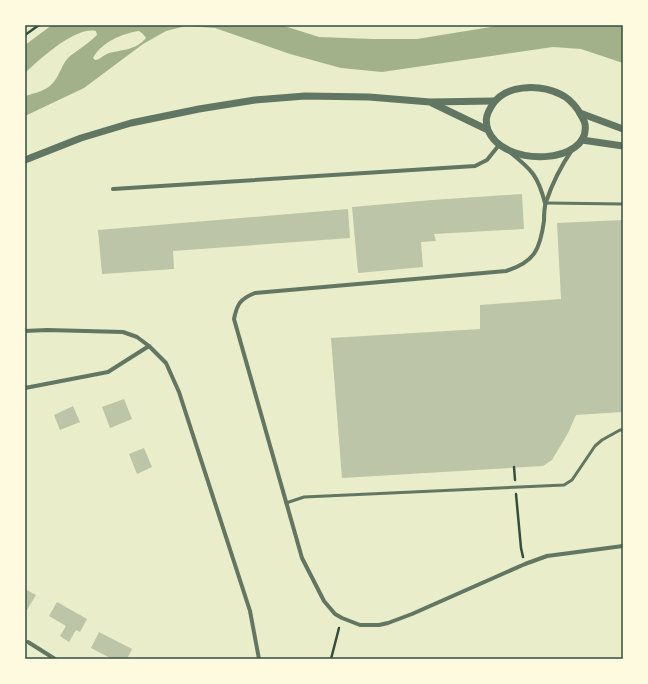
<svg xmlns="http://www.w3.org/2000/svg" width="648" height="684" font-family="'Sofia Sans Condensed',sans-serif">
  <rect width="100%" height="100%" fill="#e9edc9"/>
  <path fill="#a3b18a" fill-rule="evenodd" d="M 52,25 L 281,25 L 319,37 L 373,39 L 417,39 L 503,25 L 621,25 L 623,26 L 623,63 L 581,49 L 553,47 L 382,72 L 341,68 L 290,54 L 215,28 L 186,26 L 166,31 L 143,44 L 84,88 L 25,116 L 25,96 C 35,93 46,91 53,83 C 60,75 62,63 70,56 C 79,49 89,43 97,35 L 96,31 C 75,26 39,60 25,73 L 25,45 ZM 139,31 L 143,34 L 146,38 C 136,50 122,50 109,53 C 103,55 100,60 95,60 L 93,58 C 102,42 121,34 139,31 Z"/>
  <g fill="#bcc5a7">
    <path d="M 522,194 L 524,229 L 434,234 L 436,241 L 421,242 L 423,267 L 358,273 L 352,207 L 432,200 Z"/>
    <path d="M 348,209 L 350,238 L 173,251 L 174,269 L 102,274 L 98,230 Z"/>
    <path d="M 623,220 L 623,412 L 576,415 L 568,433 L 552,460 L 543,466 L 342,478 L 331,338 L 480,329 L 480,305 L 561,299 L 557,223 Z"/>
    <path d="M 124,399 L 132,419 L 110,428 L 102,407 Z"/>
    <path d="M 73,406 L 80,422 L 60,430 L 54,415 Z"/>
    <path d="M 144,448 L 152,467 L 137,474 L 129,454 Z"/>
    <path d="M 25,589 L 36,595 L 27,610 L 25,609 Z"/>
    <path d="M 57,602 L 87,619 L 80,632 L 76,630 L 69,642 L 60,636 L 66,626 L 49,616 Z"/>
    <path d="M 99,632 L 132,649 L 127,659 L 112,659 L 91,648 Z"/>
  </g>
  <g fill="none" stroke-linecap="round" stroke-linejoin="round">
    <g stroke="#344e41" stroke-width="2.5">
      <path d="M 25,35 L 39,25"/>
      <path d="M 514,467 L 515,480"/>
      <path d="M 516,494 L 521,548 L 523,557"/>
      <path d="M 331,659 L 339,628"/>
    </g>
    <g stroke="#617663" stroke-width="3">
      <path d="M 546,203 L 623,204"/>
      <path d="M 286,503 L 304,497 L 564,485 L 572,480 L 595,446 L 602,440 L 620,430 L 623,430"/>
    </g>
    <g stroke="#617663" stroke-width="4">
      <path d="M 572,150 C 561,166 552,184 546,202 C 544,208 544,215 544,221 C 540,249 535,262 506,271 L 255,293 C 240,299 237,304 234,319 L 302,558 L 324,601 L 335,614 L 342,618 L 360,625 L 379,625 L 388,623 L 412,614 L 525,564 L 547,556 L 623,546"/>
      <path d="M 511,153 C 532,170 538,176 545,203"/>
      <path d="M 113,189 L 475,166 L 487,160 L 499,145"/>
      <path d="M 25,331 L 47,330 L 123,332 L 137,337 L 149,346 L 166,363 L 179,392 L 250,611 L 259,659"/>
      <path d="M 25,388 L 108,372 L 149,346"/>
      <path d="M 28,642 L 55,659"/>
    </g>
    <g stroke="#617663" stroke-width="7">
      <path d="M 432,103 L 488,130 C 504,169 591,164 585,124 C 584,119 580,114 578,110 C 573,103 567,97 560,94 C 539,84 503,84 491,107 C 486,115 485,121 488,130"/>
      <path d="M 580,113 L 623,129"/>
      <path d="M 582,140 L 623,146"/>
      <path d="M 25,160 L 81,138 L 131,123 L 199,109 L 255,100 L 305,96 L 369,97 L 430,102 L 494,101"/>
    </g>
  </g>
  <rect width="648" height="684" fill="none" stroke="#fefae0" stroke-width="52"/>
  <rect x="26" y="26" width="596" height="632" fill="none" stroke="#344e41" stroke-width="1.5"/>
</svg>
